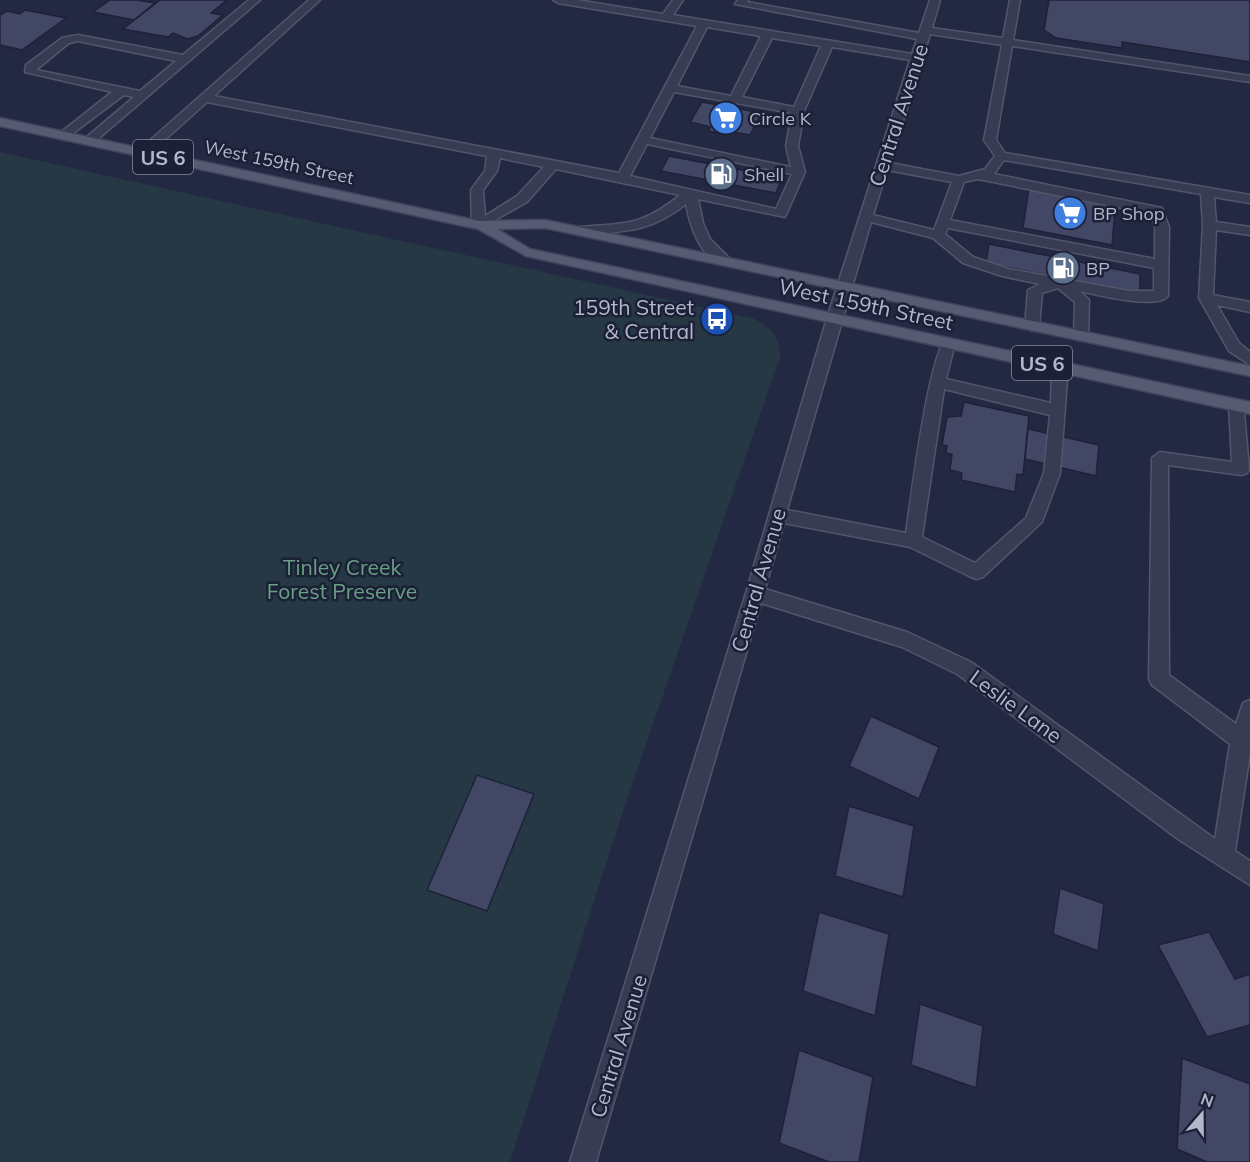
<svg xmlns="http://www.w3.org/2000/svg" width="1250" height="1162" font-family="Mulish,sans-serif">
  <rect width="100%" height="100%" fill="#232843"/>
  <path fill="#253844" d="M 0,152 L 755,319 C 771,328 781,337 780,357 L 625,805 L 510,1162 L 0,1162 Z"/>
  <g fill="#424765" stroke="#1e2239" stroke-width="1.5">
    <path d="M 110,0 L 137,0 L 155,3 L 134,20 L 93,12 Z"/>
    <path d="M 160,0 L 227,0 L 211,13 L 223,15 L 198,36 L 187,39 L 173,33 L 168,37 L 123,29 Z"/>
    <path d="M 1049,0 L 1250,0 L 1250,62 L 1122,42 L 1122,48 L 1056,38 L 1044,30 Z"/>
    <path d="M 25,10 L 66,18 L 22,50 L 0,45 L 0,15 L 7,11 L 20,14 Z"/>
    <path d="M 702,102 L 761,113 L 750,135 L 728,131 L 726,134 L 708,131 L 711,127 L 690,122 Z"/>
    <path d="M 669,156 L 782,178 L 776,193 L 661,171 Z"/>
    <path d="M 1030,181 L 1116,197 L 1112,245 L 1023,228 Z"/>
    <path d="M 989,244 L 1140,274 L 1140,294 L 986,263 Z"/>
    <path d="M 964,402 L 1029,416 L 1023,475 L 1017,474 L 1015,492 L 961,480 L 962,473 L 950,470 L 952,454 L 946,453 L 947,446 L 942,445 L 947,417 L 961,416 Z"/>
    <path d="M 1028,429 L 1099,445 L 1096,476 L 1025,459 Z"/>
    <path d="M 871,716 L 939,747 L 919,799 L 849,766 Z"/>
    <path d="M 477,775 L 534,794 L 487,911 L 427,890 Z"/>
    <path d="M 849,806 L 914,826 L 903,897 L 835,876 Z"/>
    <path d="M 1060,888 L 1104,904 L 1098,951 L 1053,934 Z"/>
    <path d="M 819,912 L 889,934 L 875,1016 L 803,991 Z"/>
    <path d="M 1209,932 L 1235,979 L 1250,974 L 1250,1025 L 1207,1037 L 1158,945 Z"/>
    <path d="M 920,1004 L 983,1026 L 976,1088 L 911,1065 Z"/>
    <path d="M 799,1050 L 873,1077 L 859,1162 L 829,1162 L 779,1143 Z"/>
    <path d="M 1182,1058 L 1250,1084 L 1250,1162 L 1207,1162 L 1177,1149 Z"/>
  </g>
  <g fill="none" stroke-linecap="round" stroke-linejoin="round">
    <g stroke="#52566c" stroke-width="3">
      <g id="minor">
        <path d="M 249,0 L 260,0 L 92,144 L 82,141 L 134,97 L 124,95 L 64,140 L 58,136 L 60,133 L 112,92 L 25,72 L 26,65 L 62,38 L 78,35 L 183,55 ZM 78,41 L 176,61 L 140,91 L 36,70 L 69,43 Z"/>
        <path d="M 309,0 L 320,0 L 214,96 L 619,173 L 697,26 L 558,3 L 553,0 L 577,0 L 663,14 L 673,0 L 683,0 L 673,15 L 912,54 L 917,39 L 735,4 L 738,0 L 748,0 L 747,2 L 919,33 L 930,0 L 940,0 L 932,28 L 1003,38 L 1010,0 L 1020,0 L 1013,40 L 1250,76 L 1250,82 L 1012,46 L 996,140 L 1005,153 L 1250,195 L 1250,203 L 1214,197 L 1216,222 L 1250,227 L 1250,235 L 1216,230 L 1213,295 L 1250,302 L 1250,312 L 1217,305 L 1239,343 L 1250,352 L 1250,365 L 1229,351 L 1199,298 L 1203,225 L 1201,194 L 1004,160 L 994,174 L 1162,208 L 1169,227 L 1168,296 C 1157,310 1097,295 1080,291 L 1089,300 L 1088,336 L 1081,341 L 1074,336 L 1075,302 L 1058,288 L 1042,293 L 1039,326 L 1032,331 L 1025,326 L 1028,290 L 1040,284 L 1002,276 L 963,263 L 933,238 L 871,222 L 787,510 L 906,533 C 910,506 930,343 948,338 L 955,343 L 946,379 L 1051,403 L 1052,367 L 1055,363 L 1065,363 L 1068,367 L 1060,473 L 1042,522 L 983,577 L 977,579 L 971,577 L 910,547 L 784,523 L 765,589 L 907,632 L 971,662 L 1215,839 L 1230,744 L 1152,685 L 1149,679 L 1152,458 L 1160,452 L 1232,462 L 1229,405 L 1231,401 L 1243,401 L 1249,469 L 1247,473 L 1241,475 L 1168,465 L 1169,675 L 1236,724 L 1243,703 L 1250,700 L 1250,753 L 1235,851 L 1250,861 L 1250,885 L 1178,839 L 957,674 L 902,647 L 761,603 L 596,1162 L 570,1162 L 746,593 L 827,318 L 910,60 L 832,47 L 804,111 L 798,146 L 805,172 L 785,217 L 698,199 L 703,223 L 710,239 L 732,261 L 725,265 C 700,259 690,226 686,204 C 649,233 625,231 580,235 L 573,231 L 580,227 C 627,223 642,226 680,195 L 556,169 L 527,202 L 479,229 L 472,225 L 471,190 L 485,171 L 487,156 L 207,102 L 147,156 L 139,156 L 139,150 ZM 707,27 L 761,36 L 731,96 L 677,86 ZM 930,34 L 1002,45 L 984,140 L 995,156 L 985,169 L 959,176 L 890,163 ZM 772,38 L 821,46 L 794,107 L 742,97 ZM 674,92 L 792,113 L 786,146 L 791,167 L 650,138 ZM 647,144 L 792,174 L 776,209 L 630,176 ZM 500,158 L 544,167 L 517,196 L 485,216 L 483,190 L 497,171 ZM 887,170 L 952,182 L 934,230 L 873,215 ZM 978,179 L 1151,214 L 1155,227 L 1155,259 L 950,220 L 964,182 ZM 948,228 L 1154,268 L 1154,291 L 1129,291 L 1009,269 L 973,257 L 945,234 ZM 944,389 L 1050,415 L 1044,473 L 1026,518 L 975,563 L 922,537 Z"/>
      </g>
    </g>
    <g stroke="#41445b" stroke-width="3">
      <path id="major" d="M 0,118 L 479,221 L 545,220 L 1250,366 L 1250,376 L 545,228 L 497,229 L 530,249 L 1250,402 L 1250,414 L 526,256 L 478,229 L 0,126 Z"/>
    </g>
    <use href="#minor" fill="#383b52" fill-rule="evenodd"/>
    <use href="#major" fill="#565a72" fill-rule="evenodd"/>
  </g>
  <defs>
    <g id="supermarket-disc" transform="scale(1.725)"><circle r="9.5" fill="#3f7fe0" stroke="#1c2037"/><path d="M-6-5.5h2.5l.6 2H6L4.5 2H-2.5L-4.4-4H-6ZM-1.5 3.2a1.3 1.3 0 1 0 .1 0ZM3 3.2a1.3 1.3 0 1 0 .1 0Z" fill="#fff"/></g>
    <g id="fuel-disc" transform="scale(1.725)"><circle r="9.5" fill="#5c6f8a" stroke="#1c2037"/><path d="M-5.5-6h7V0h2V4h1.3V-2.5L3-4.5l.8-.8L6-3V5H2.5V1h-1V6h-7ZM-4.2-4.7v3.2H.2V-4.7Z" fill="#fff"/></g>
    <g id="bus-disc" transform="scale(1.725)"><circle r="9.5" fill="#1a4fb4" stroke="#1c2037"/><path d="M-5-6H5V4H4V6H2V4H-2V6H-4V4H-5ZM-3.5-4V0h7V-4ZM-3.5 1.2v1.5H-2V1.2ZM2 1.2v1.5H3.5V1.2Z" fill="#fff"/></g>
  </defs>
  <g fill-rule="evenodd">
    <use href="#supermarket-disc" x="726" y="118"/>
    <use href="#fuel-disc" x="721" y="174"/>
    <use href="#supermarket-disc" x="1070" y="213"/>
    <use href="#fuel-disc" x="1063" y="268"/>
    <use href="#bus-disc" x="717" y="319"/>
  </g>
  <g text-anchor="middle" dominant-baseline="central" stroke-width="5" stroke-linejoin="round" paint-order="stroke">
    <g font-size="18" fill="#b4b7cc" stroke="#1c2037" text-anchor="start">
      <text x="749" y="118">Circle K</text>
      <text x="744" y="174">Shell</text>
      <text x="1093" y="213">BP Shop</text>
      <text x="1086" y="268">BP</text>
    </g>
    <g font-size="18" fill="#b4b7cc" stroke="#1c2037">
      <text transform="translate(279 162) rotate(12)">West 159th Street</text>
    </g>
    <g fill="#1c2037" stroke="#868a9f" stroke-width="1.5">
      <rect x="133" y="140" width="60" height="34" rx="4.5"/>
      <rect x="1012" y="346" width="60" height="34" rx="4.5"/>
    </g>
    <g font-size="20" font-weight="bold" fill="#b4b7cc">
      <text x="163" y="157">US 6</text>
      <text x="1042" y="363">US 6</text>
    </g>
    <g font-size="21" fill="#b4b7cc" stroke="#1c2037">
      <text transform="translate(898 115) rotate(-72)">Central Avenue</text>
      <text transform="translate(866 304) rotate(12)">West 159th Street</text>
      <text transform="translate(758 580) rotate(-74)">Central Avenue</text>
      <text transform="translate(1016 706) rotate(36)">Leslie Lane</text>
      <text transform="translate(618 1046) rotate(-73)">Central Avenue</text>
    </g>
    <g font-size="21" fill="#b4b7cc" stroke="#1c2037" text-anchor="end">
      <text x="694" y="307">159th Street<tspan x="694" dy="24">&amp; Central</tspan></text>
    </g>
    <g font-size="21" fill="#69a084" stroke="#1c2037">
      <text x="342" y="567">Tinley Creek<tspan x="342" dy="24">Forest Preserve</tspan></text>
    </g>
  </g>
  <g transform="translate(1202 1114) rotate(20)" stroke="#1c2037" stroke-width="4.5" paint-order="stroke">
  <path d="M0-4.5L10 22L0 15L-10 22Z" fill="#b4b7cc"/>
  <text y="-9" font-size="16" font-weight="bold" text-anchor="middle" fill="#b4b7cc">N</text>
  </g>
</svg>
